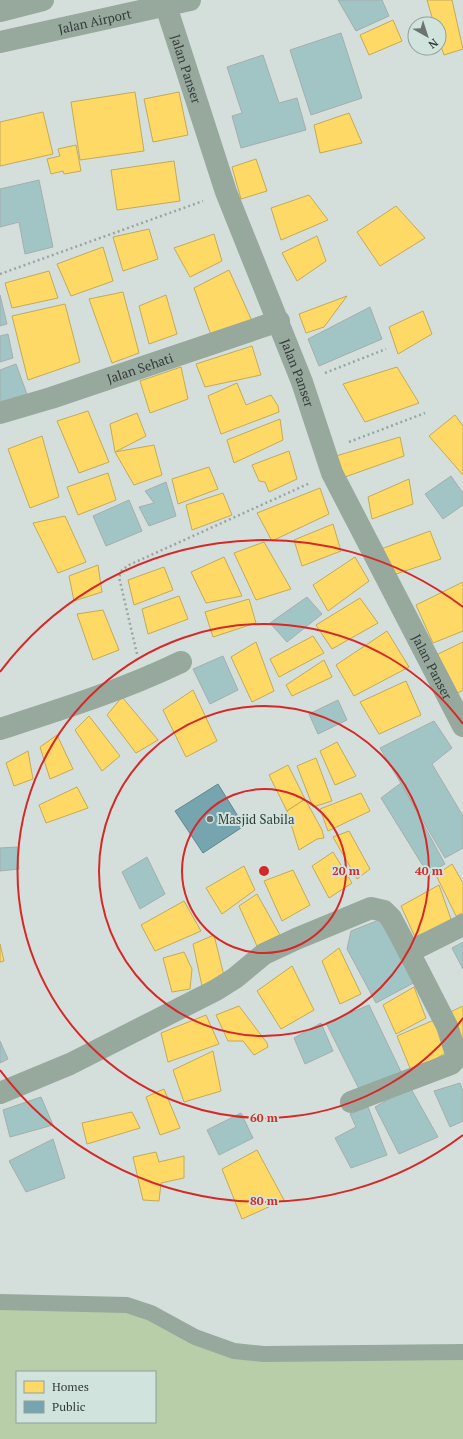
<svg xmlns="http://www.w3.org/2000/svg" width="463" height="1439" font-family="'PT Serif',serif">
  <rect width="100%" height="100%" fill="#d4dfdc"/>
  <path fill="#b7cea8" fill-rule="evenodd" d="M 0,1306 L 132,1309 L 213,1345 L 463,1358 L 463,1439 L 0,1439 ZM 17,1372 L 155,1372 L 155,1422 L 17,1422 Z"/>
  <g fill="#ffd966" stroke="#c2aa58">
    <path d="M 427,0 L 452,0 L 463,49 L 444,55 L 439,40 L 439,24 L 434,24 Z"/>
    <path d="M 393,20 L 402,41 L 369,55 L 360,35 Z"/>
    <path d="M 135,92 L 144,151 L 80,160 L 71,102 Z"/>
    <path d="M 179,92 L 188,135 L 153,142 L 144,99 Z"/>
    <path d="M 43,112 L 53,154 L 0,166 L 0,122 Z"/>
    <path d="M 349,113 L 362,143 L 320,153 L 314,125 Z"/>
    <path d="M 76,145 L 81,171 L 64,174 L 63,171 L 51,174 L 47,159 L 60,156 L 58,149 Z"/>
    <path d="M 256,159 L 267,191 L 241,199 L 232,167 Z"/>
    <path d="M 174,161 L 180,201 L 117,210 L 111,170 Z"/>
    <path d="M 309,195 L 328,220 L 281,240 L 271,208 Z"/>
    <path d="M 396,206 L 425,238 L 380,266 L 357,232 Z"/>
    <path d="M 149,229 L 158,259 L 123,271 L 113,237 Z"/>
    <path d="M 214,234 L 222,261 L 190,277 L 174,248 Z"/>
    <path d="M 317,236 L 326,261 L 297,281 L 282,253 Z"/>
    <path d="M 103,247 L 113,281 L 71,296 L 57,264 Z"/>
    <path d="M 229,270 L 252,321 L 211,335 L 194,288 Z"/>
    <path d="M 49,271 L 58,298 L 12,308 L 5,283 Z"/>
    <path d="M 123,292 L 139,353 L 112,363 L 89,299 Z"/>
    <path d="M 166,295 L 177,334 L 149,344 L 139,306 Z"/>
    <path d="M 347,296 L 324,327 L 306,333 L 299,314 Z"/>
    <path d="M 65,304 L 80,362 L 28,380 L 12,316 Z"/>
    <path d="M 423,311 L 432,334 L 398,354 L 389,327 Z"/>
    <path d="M 252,346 L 261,375 L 205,387 L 196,364 Z"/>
    <path d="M 181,367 L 188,399 L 150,413 L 140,381 Z"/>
    <path d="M 397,367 L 419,403 L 365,422 L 343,384 Z"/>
    <path d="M 237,383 L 246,405 L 271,395 L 278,406 L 279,412 L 221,434 L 208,396 Z"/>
    <path d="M 88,411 L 109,462 L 79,473 L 57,421 Z"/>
    <path d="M 137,413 L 146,436 L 115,452 L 110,424 Z"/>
    <path d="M 455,415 L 463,426 L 463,475 L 429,436 Z"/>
    <path d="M 280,419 L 283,440 L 234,463 L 227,440 Z"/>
    <path d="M 42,436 L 59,497 L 30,508 L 8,449 Z"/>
    <path d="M 400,437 L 404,456 L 345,477 L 336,456 Z"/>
    <path d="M 154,445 L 162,475 L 134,485 L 115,452 Z"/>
    <path d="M 289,451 L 297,479 L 269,492 L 265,482 L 259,481 L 252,465 Z"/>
    <path d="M 209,467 L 218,489 L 178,504 L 172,479 Z"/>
    <path d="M 108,473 L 116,500 L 78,515 L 67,487 Z"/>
    <path d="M 409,479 L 413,504 L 372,519 L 368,497 Z"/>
    <path d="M 320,488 L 329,514 L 272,541 L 257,513 Z"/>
    <path d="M 223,493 L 232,515 L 192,530 L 186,505 Z"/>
    <path d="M 65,516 L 86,562 L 58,573 L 33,523 Z"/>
    <path d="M 333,524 L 341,551 L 302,566 L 294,540 Z"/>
    <path d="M 430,531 L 441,559 L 390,576 L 381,549 Z"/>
    <path d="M 264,542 L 291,589 L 256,600 L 234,553 Z"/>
    <path d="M 224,557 L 242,596 L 206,603 L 191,572 Z"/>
    <path d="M 355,557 L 369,581 L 328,611 L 313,585 Z"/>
    <path d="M 98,565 L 102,592 L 74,601 L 69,576 Z"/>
    <path d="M 164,567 L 173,590 L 134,605 L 128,580 Z"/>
    <path d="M 463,582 L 463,631 L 433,643 L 416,605 Z"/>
    <path d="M 179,596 L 188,619 L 148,634 L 142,609 Z"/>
    <path d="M 360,598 L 378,623 L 332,649 L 316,625 Z"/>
    <path d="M 249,599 L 256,623 L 213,637 L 205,612 Z"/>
    <path d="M 103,610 L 119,650 L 93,660 L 77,614 Z"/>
    <path d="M 387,631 L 409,667 L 354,696 L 336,665 Z"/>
    <path d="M 313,636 L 324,653 L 279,677 L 270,659 Z"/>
    <path d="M 256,642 L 274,691 L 252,702 L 231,657 Z"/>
    <path d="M 463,642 L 463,690 L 456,694 L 432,657 Z"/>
    <path d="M 324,660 L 332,677 L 292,696 L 286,685 Z"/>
    <path d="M 406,681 L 421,715 L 379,734 L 360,702 Z"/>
    <path d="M 193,690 L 217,741 L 186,757 L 163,710 Z"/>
    <path d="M 122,697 L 158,740 L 136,753 L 107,715 Z"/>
    <path d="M 89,716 L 120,756 L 102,771 L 75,730 Z"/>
    <path d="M 57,735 L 73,769 L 50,779 L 40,747 Z"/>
    <path d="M 337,742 L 356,776 L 335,785 L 320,751 Z"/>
    <path d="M 28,751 L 33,779 L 14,786 L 6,763 Z"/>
    <path d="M 316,758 L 332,801 L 313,807 L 297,766 Z"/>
    <path d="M 288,765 L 305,799 L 287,811 L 269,775 Z"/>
    <path d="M 77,787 L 88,808 L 46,823 L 39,805 Z"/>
    <path d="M 361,793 L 370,811 L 328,831 L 320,809 Z"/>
    <path d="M 305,799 L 322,830 L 324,838 L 317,839 L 299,850 L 287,811 Z"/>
    <path d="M 349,831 L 370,869 L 357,879 L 333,837 Z"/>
    <path d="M 333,852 L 352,883 L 329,898 L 312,866 Z"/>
    <path d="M 452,864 L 463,883 L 463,913 L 456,916 L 436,875 Z"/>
    <path d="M 244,866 L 255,890 L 222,914 L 206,888 Z"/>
    <path d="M 293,870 L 310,905 L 282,921 L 264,881 Z"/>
    <path d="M 439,885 L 452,922 L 415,937 L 401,906 Z"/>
    <path d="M 257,894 L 280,935 L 257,946 L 239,906 Z"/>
    <path d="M 184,901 L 201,931 L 155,951 L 141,925 Z"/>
    <path d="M 214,935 L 225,980 L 202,986 L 193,944 Z"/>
    <path d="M 0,944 L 4,961 L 0,962 Z"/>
    <path d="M 339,948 L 361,994 L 340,1004 L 322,961 Z"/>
    <path d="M 184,952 L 192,969 L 190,989 L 172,992 L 163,958 Z"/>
    <path d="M 292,966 L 314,1010 L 281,1029 L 257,991 Z"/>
    <path d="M 414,987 L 426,1018 L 396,1034 L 383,1005 Z"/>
    <path d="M 239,1006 L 267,1043 L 268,1047 L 254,1055 L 243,1041 L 228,1041 L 216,1015 Z"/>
    <path d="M 463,1006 L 463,1040 L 448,1013 Z"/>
    <path d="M 206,1015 L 219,1044 L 168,1062 L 161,1033 Z"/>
    <path d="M 434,1020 L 449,1051 L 412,1073 L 397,1036 Z"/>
    <path d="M 213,1051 L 221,1091 L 184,1102 L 173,1070 Z"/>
    <path d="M 164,1089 L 180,1128 L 160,1135 L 146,1097 Z"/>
    <path d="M 132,1112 L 140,1128 L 87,1144 L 82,1123 Z"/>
    <path d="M 257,1150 L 284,1200 L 242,1219 L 222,1169 Z"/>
    <path d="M 156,1152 L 159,1162 L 184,1156 L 184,1178 L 161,1183 L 159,1201 L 143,1200 L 133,1157 Z"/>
  </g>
  <path fill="#76a5af" stroke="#62858c" d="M 218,784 L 244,826 L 203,853 L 175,811 Z"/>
  <g fill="#a0c5c4" stroke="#a5aead">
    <path d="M 338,0 L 382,0 L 389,16 L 356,31 Z"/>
    <path d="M 341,33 L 362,98 L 311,115 L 290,50 Z"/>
    <path d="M 263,55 L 279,103 L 297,98 L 306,130 L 241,148 L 232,116 L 242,113 L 227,67 Z"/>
    <path d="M 39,180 L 53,247 L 25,254 L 19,222 L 0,227 L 0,189 Z"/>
    <path d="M 0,295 L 7,324 L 0,326 Z"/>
    <path d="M 370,307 L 382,339 L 319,366 L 308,339 Z"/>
    <path d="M 8,334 L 13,358 L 0,362 L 0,336 Z"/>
    <path d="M 16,364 L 28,397 L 0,404 L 0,370 Z"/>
    <path d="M 451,476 L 463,493 L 463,505 L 443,519 L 425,494 Z"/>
    <path d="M 166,482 L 176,516 L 149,526 L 139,507 L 154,503 L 145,491 Z"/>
    <path d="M 129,500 L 142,531 L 106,546 L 93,516 Z"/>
    <path d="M 307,597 L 322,614 L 287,642 L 270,623 Z"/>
    <path d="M 223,656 L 238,690 L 210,704 L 193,669 Z"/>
    <path d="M 338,700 L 347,720 L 318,734 L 309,714 Z"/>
    <path d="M 434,721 L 452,748 L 432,764 L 463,816 L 463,848 L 445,858 L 380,748 Z"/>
    <path d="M 401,783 L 445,864 L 428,874 L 381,798 Z"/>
    <path d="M 17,847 L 19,869 L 0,871 L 0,848 Z"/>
    <path d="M 147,857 L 165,894 L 140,909 L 122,872 Z"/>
    <path d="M 379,920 L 419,980 L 376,1003 L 347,949 L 351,931 Z"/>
    <path d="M 463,942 L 463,969 L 452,948 Z"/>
    <path d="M 369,1005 L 403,1076 L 361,1093 L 326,1023 Z"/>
    <path d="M 321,1023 L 333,1051 L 305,1064 L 294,1038 Z"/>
    <path d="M 0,1041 L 8,1059 L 0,1063 Z"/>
    <path d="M 460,1083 L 463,1091 L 463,1121 L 450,1127 L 434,1091 Z"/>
    <path d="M 410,1087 L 438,1137 L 399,1154 L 375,1107 Z"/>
    <path d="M 41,1097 L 53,1125 L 10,1137 L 3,1110 Z"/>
    <path d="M 368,1107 L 387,1155 L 351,1168 L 335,1138 L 356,1127 L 350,1114 Z"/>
    <path d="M 241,1113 L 253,1138 L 219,1155 L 207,1130 Z"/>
    <path d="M 53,1139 L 65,1178 L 26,1192 L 9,1161 Z"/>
  </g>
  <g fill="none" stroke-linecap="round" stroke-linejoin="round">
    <g stroke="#99a69f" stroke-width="2.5" stroke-dasharray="2 3" stroke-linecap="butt">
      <path d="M 0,274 L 203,201"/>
      <path d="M 325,373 L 386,349"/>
      <path d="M 349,442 L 425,413"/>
      <path d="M 137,654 L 119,577 L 122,570 L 129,565 L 310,483"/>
    </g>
    <path stroke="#97a89c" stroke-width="16" d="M 0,1302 L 127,1305 L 151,1313 L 195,1337 L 234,1351 L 264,1354 L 463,1352"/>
    <g stroke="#97a89c" stroke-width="22">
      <path id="s1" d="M 166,6 L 226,192 L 302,382 L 332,473 L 463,726"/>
      <path id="s2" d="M 0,413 L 51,398 L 279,321"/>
      <path d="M 0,729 C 62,709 123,690 181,662"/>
      <path d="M 0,1093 L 70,1064 L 216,990 L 235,978 L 264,954 L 296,939 L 371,908 L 384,911 L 391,918 L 409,952 L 463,925"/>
      <path d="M 351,1102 L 451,1064 L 457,1057 L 447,1026 L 409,952"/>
    </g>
    <g stroke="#97a89c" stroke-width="22">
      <path d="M 0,11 L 43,0"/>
      <path id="s3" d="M 0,42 L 190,0"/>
    </g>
  </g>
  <g fill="none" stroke="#d62828" stroke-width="2">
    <circle cx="264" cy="871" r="82"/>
    <circle cx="264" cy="871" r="165"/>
    <path d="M463 1018A247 247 0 1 1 463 724"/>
    <path d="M463 1135A330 330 0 0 1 0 1070M0 672A330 330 0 0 1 463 607"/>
  </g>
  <circle fill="#6b7472" stroke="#d0e3dd" stroke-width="1.5" cx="210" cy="819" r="4"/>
  <g text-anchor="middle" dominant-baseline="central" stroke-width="4" stroke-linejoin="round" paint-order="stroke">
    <g font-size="13" fill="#333b39" stroke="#d0e3dd">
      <text stroke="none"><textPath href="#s3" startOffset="97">Jalan Airport</textPath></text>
      <text stroke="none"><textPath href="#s1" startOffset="66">Jalan Panser</textPath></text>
      <text stroke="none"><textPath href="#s2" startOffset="147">Jalan Sehati</textPath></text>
      <text stroke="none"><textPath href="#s1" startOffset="390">Jalan Panser</textPath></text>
      <text stroke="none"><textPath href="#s1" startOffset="714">Jalan Panser</textPath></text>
    </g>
    <g font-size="13" fill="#333b39" stroke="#d0e3dd" text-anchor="start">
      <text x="218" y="819">Masjid Sabila</text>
    </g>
  </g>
  <circle cx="264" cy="871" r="6" fill="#d62828" stroke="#d0e3dd" stroke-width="2"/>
  <g font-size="12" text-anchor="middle" font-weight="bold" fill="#d62828" stroke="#d0e3dd" stroke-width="4" stroke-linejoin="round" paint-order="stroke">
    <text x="346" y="875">20 m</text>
    <text x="429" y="875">40 m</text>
    <text x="264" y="1122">60 m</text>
    <text x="264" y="1205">80 m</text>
  </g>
  <rect x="16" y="1371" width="140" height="52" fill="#d0e3dd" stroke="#91a09b"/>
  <rect x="24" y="1381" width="20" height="12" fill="#ffd966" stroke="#91a09b"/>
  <text x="52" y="1391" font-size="12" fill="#333b39">Homes</text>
  <rect x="24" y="1401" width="20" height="12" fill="#76a5af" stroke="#91a09b"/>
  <text x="52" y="1411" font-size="12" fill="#333b39">Public</text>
  <g transform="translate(427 36) rotate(141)"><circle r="19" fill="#d0e3dd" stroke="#91a09b"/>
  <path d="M0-3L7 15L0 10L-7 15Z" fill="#6b7472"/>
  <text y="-6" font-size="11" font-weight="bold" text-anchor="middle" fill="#333b39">N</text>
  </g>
</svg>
